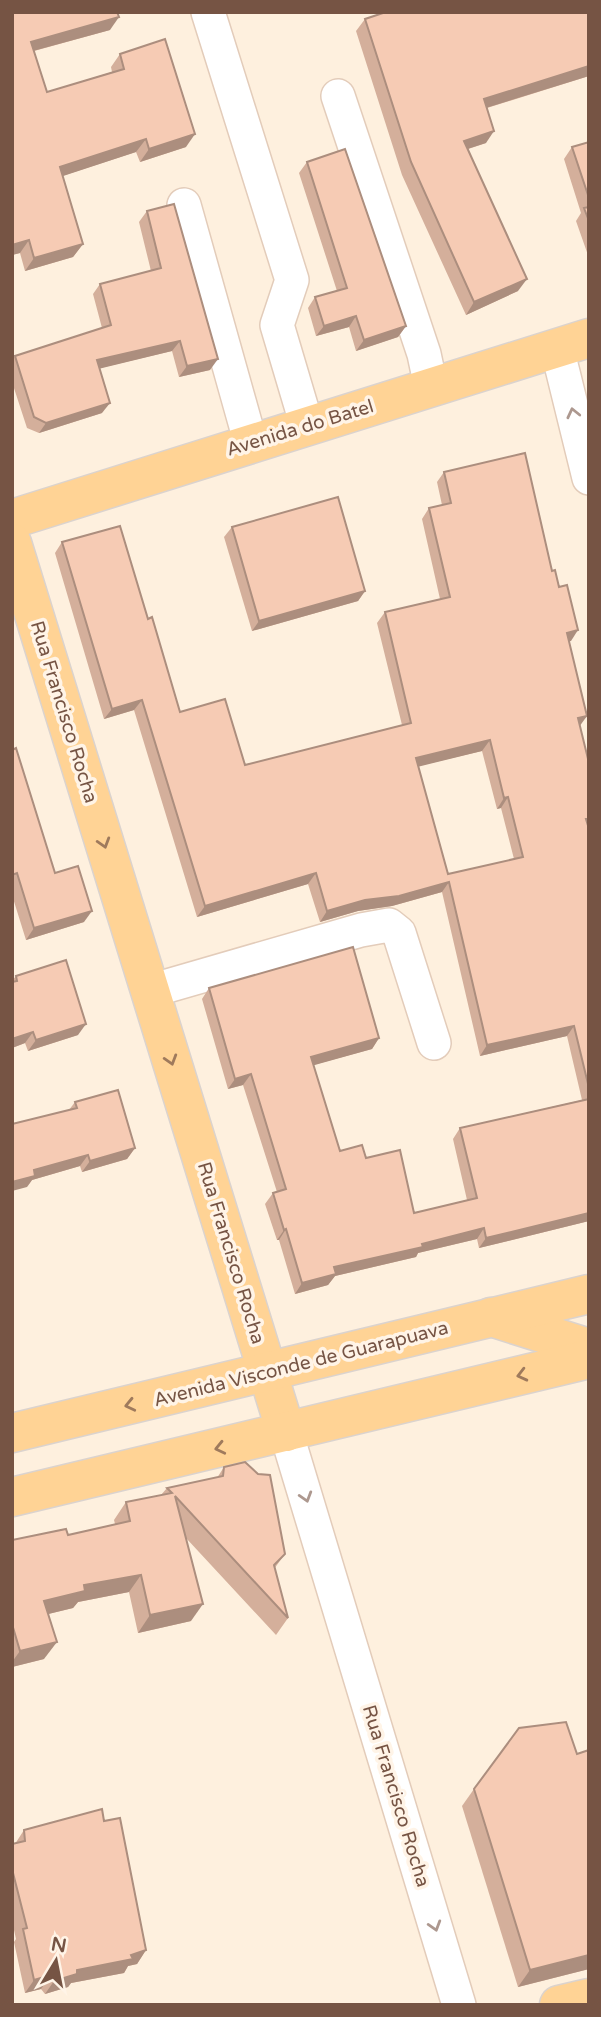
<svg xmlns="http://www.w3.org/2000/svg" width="601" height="2017" font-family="'Varela Round',sans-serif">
  <rect width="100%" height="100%" fill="#fef0de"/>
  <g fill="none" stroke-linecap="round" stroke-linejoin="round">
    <g stroke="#e3ccba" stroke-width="36">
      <g id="minor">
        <path d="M 208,12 L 292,280 L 277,325 L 307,426"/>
        <path d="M 338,96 L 424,354 L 431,387"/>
        <path d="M 184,205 L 251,444"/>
        <path d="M 557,348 L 589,478"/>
        <path d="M 150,991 L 361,930 L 389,925 L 399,933 L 434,1043"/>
        <path d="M 286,1432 L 459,2005"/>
      </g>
    </g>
    <g stroke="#dbd3ce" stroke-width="41">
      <g id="major">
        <path d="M 12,519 L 589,338"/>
        <path d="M 12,543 L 286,1432"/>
        <path d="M 491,1317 L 589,1348"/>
        <path d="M 12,1433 L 589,1294"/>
        <path d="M 12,1497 L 589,1359"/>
        <path d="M 559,2005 L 589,1998"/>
      </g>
    </g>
    <use href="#minor" stroke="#fff" stroke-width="33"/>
    <use href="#major" stroke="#ffd395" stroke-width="38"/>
  </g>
  <g fill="#d4af9b" fill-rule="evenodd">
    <path d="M 12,12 L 110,30 L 34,51 L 47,92 L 112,72 L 111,67 L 120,54 L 186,147 L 140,162 L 136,152 L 62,176 L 83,244 L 73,257 L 25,271 L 20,253 L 12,255 Z"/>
    <path d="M 589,12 L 589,76 L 487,108 L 486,143 L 468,149 L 518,291 L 466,315 L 402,175 L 356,31 L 365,19 Z"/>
    <path d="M 589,142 L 589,258 L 576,221 L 581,213 L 564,159 L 572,147 Z"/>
    <path d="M 307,162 L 406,326 L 398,337 L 356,351 L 349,327 L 316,336 L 308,308 L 315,297 L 337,291 L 299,173 Z"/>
    <path d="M 147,211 L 210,370 L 179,377 L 172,351 L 100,368 L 102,413 L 39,433 L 27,428 L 12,382 L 12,360 L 15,356 L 102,328 L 93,294 L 100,284 L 151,271 L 139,222 Z"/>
    <path d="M 444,472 L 552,571 L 571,641 L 569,641 L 580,726 L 589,829 L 589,1221 L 479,1248 L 477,1239 L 418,1253 L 416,1257 L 335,1276 L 328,1285 L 295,1294 L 279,1240 L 277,1240 L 265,1204 L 273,1193 L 277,1192 L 243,1085 L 228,1089 L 202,999 L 209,988 L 379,1038 L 372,1049 L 313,1065 L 340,1151 L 366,1158 L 414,1213 L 467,1200 L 453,1139 L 460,1128 L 582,1100 L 567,1036 L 480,1056 L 442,892 L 392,906 L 358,911 L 320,922 L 308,884 L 197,917 L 134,710 L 104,719 L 55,553 L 62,542 L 148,619 L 180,712 L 245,765 L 402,725 L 377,623 L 385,612 L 440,599 L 422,519 L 429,508 L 442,505 L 437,482 ZM 482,751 L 497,809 L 501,808 L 514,859 L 448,874 L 418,766 Z"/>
    <path d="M 232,527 L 365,591 L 358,601 L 252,631 L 224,537 Z"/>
    <path d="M 12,750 L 55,873 L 84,922 L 26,940 L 12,895 Z"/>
    <path d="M 16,976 L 78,1035 L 28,1051 L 25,1043 L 12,1048 L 12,981 Z"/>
    <path d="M 75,1102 L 135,1148 L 127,1159 L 82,1172 L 80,1166 L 32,1180 L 27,1187 L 69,1110 Z"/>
    <path d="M 224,1467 L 285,1554 L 274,1569 L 288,1618 L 276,1635 L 186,1538 L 191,1621 L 138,1633 L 129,1592 L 78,1602 L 73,1608 L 48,1614 L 44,1659 L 12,1667 L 12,1540 L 68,1535 L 115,1524 L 114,1520 L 126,1502 L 161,1495 L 167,1488 L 217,1478 Z"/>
    <path d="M 589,1750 L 589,1969 L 518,1987 L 462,1806 L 474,1789 Z"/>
    <path d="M 104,1821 L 146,1950 L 137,1964 L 128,1966 L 124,1973 L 71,1983 L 68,1987 L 45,1994 L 41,1989 L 25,1993 L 14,1942 L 16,1939 L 12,1921 L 12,1844 L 15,1844 L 24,1830 Z"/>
  </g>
  <g fill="#ac8e7e">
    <path d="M 119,17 L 110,30 L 22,54 L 31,42 Z"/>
    <path d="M 589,66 L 589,76 L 476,111 L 484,99 Z"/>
    <path d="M 494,131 L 486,143 L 455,153 L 464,141 Z"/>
    <path d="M 195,134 L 186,147 L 140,162 L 149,149 Z"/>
    <path d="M 146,139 L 136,152 L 51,180 L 60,167 Z"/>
    <path d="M 29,240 L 20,253 L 12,255 L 12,245 Z"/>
    <path d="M 83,244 L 73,257 L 25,271 L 34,258 Z"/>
    <path d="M 527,279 L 518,291 L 466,315 L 474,302 Z"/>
    <path d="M 356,316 L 349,327 L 316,336 L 324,326 Z"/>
    <path d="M 406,326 L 398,337 L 356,351 L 364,340 Z"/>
    <path d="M 180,341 L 172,351 L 90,371 L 97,360 Z"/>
    <path d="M 218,359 L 210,370 L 179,377 L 187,366 Z"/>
    <path d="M 110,403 L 102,413 L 39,433 L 46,423 Z"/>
    <path d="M 365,591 L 358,601 L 252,631 L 259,621 Z"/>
    <path d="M 578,630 L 571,641 L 560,643 L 567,633 Z"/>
    <path d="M 142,700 L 134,710 L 104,719 L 112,709 Z"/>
    <path d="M 587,716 L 579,727 L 578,718 Z"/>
    <path d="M 490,740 L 482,751 L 409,769 L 416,758 Z"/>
    <path d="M 508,797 L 501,808 L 497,809 L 504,798 Z"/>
    <path d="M 316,873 L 308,884 L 197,917 L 205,906 Z"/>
    <path d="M 449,882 L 442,892 L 392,906 L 358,911 L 320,922 L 327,911 L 365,900 Z"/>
    <path d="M 92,911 L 84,922 L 26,940 L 34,928 Z"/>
    <path d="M 86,1024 L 78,1035 L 28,1051 L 36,1040 Z"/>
    <path d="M 574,1026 L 567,1036 L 480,1056 L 487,1045 Z"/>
    <path d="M 33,1032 L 25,1043 L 12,1048 L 12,1039 Z"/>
    <path d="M 379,1038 L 372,1049 L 304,1068 L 311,1057 Z"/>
    <path d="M 251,1074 L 243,1085 L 228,1089 L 235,1079 Z"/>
    <path d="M 135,1148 L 127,1159 L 82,1172 L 90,1161 Z"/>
    <path d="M 88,1155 L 80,1166 L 32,1180 L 27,1187 L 12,1191 L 12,1182 L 34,1170 Z"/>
    <path d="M 589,1213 L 589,1221 L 479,1248 L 486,1238 Z"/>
    <path d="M 484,1228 L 477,1239 L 418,1253 L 416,1257 L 335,1276 L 328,1285 L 295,1294 L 302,1283 L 334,1267 Z"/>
    <path d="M 286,1229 L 279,1240 L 277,1240 L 284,1230 Z"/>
    <path d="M 141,1575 L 129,1592 L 78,1602 L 73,1608 L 32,1618 L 44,1601 L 84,1585 Z"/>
    <path d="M 203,1604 L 191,1621 L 138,1633 L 150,1615 Z"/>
    <path d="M 57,1642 L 44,1659 L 12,1667 L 12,1662 L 20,1651 Z"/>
    <path d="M 146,1950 L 137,1964 L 128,1966 L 124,1973 L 71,1983 L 68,1987 L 45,1994 L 54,1981 L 77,1970 Z"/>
    <path d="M 589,1955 L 589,1969 L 518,1987 L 530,1970 Z"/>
    <path d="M 51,1975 L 41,1989 L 25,1993 L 34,1980 Z"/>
  </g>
  <g fill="#f6cbb4" stroke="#ac8e7e" stroke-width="2" fill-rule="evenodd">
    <path d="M 12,12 L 117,12 L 119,17 L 31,42 L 47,92 L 124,69 L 120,54 L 165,39 L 195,134 L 149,149 L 146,139 L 60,167 L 83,244 L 34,258 L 29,240 L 12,245 Z"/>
    <path d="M 386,12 L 589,12 L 589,66 L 484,99 L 494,131 L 464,141 L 527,279 L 474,302 L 411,162 L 365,19 Z"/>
    <path d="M 589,142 L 589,198 L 572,147 Z"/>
    <path d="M 345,149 L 406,326 L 364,340 L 356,316 L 324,326 L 315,297 L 347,288 L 307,162 Z"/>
    <path d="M 174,204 L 218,359 L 187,366 L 180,341 L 97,360 L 110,403 L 46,423 L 34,417 L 15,356 L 111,325 L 100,284 L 161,268 L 147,211 Z"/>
    <path d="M 589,207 L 589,221 L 584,208 Z"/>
    <path d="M 525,453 L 552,571 L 555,570 L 559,587 L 567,585 L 578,630 L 567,633 L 587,716 L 578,718 L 589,763 L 589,819 L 586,819 L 589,829 L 589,1088 L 574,1026 L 487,1045 L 449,882 L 399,896 L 365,900 L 327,911 L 316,873 L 205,906 L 142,700 L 112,709 L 62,542 L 120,526 L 148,619 L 152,617 L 180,712 L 225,699 L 245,765 L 411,723 L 385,612 L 450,597 L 429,508 L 451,503 L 444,472 ZM 490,740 L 504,798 L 508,797 L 523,857 L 448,874 L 416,758 Z"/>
    <path d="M 338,497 L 365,591 L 259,621 L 232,527 Z"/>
    <path d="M 16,748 L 55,873 L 78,866 L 92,911 L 34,928 L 17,873 L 12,875 L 12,750 Z"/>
    <path d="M 353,947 L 379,1038 L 311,1057 L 340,1151 L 362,1145 L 366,1158 L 400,1150 L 414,1213 L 477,1198 L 460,1128 L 589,1099 L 589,1213 L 486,1238 L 484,1228 L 422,1244 L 423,1247 L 334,1267 L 336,1274 L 302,1283 L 286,1229 L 284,1230 L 273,1193 L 286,1189 L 251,1074 L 235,1079 L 209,988 Z"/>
    <path d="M 66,960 L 86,1024 L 36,1040 L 33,1032 L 12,1039 L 12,982 L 17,981 L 16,976 Z"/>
    <path d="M 118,1090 L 135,1148 L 90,1161 L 88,1155 L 34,1170 L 35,1176 L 12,1182 L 12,1124 L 77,1108 L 75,1102 Z"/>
    <path d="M 245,1462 L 258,1474 L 270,1475 L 285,1554 L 274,1565 L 288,1618 L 175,1496 L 203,1604 L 150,1615 L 141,1575 L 84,1585 L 85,1591 L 44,1601 L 57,1642 L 20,1651 L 12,1624 L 12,1540 L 66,1529 L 68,1535 L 130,1521 L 126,1502 L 172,1493 L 167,1488 L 223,1476 L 224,1467 Z"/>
    <path d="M 566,1722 L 577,1754 L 589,1750 L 589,1955 L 530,1970 L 474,1789 L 519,1728 Z"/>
    <path d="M 102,1809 L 104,1821 L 120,1818 L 146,1950 L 131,1955 L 133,1959 L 77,1970 L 77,1974 L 54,1981 L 51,1975 L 34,1980 L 23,1929 L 27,1928 L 12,1869 L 12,1844 L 25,1841 L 24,1830 Z"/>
  </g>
  <defs><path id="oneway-chevron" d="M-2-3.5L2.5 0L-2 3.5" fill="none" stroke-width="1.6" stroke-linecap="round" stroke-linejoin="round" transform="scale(1.75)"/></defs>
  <g stroke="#ad988f">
    <use href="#oneway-chevron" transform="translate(573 413) rotate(-103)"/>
    <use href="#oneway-chevron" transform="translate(306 1497) rotate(73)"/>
    <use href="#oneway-chevron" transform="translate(435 1926) rotate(73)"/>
  </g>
  <g stroke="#9f7a5c">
    <use href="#oneway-chevron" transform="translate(104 843) rotate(73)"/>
    <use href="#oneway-chevron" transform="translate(171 1060) rotate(73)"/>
    <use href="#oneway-chevron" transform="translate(522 1375) rotate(166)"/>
    <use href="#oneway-chevron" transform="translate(130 1405) rotate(167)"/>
    <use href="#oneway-chevron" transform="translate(220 1448) rotate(167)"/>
  </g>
  <g text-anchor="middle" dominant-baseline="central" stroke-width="7" stroke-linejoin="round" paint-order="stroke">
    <g font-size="19" fill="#765444" stroke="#fff4e7">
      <text transform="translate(300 428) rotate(-17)">Avenida do Batel</text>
      <text transform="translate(64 712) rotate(73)">Rua Francisco Rocha</text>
      <text transform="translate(231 1253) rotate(73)">Rua Francisco Rocha</text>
      <text transform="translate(301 1364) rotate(-14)">Avenida Visconde de Guarapuava</text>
      <text transform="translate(396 1796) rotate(73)">Rua Francisco Rocha</text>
    </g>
  </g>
  <rect width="601" height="2017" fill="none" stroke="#765444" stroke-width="28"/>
  <g transform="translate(56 1961) rotate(10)" stroke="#fff4e7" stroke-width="5" paint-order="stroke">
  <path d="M0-5L12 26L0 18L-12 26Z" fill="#765444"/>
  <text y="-10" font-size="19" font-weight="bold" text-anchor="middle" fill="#765444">N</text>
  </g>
</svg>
